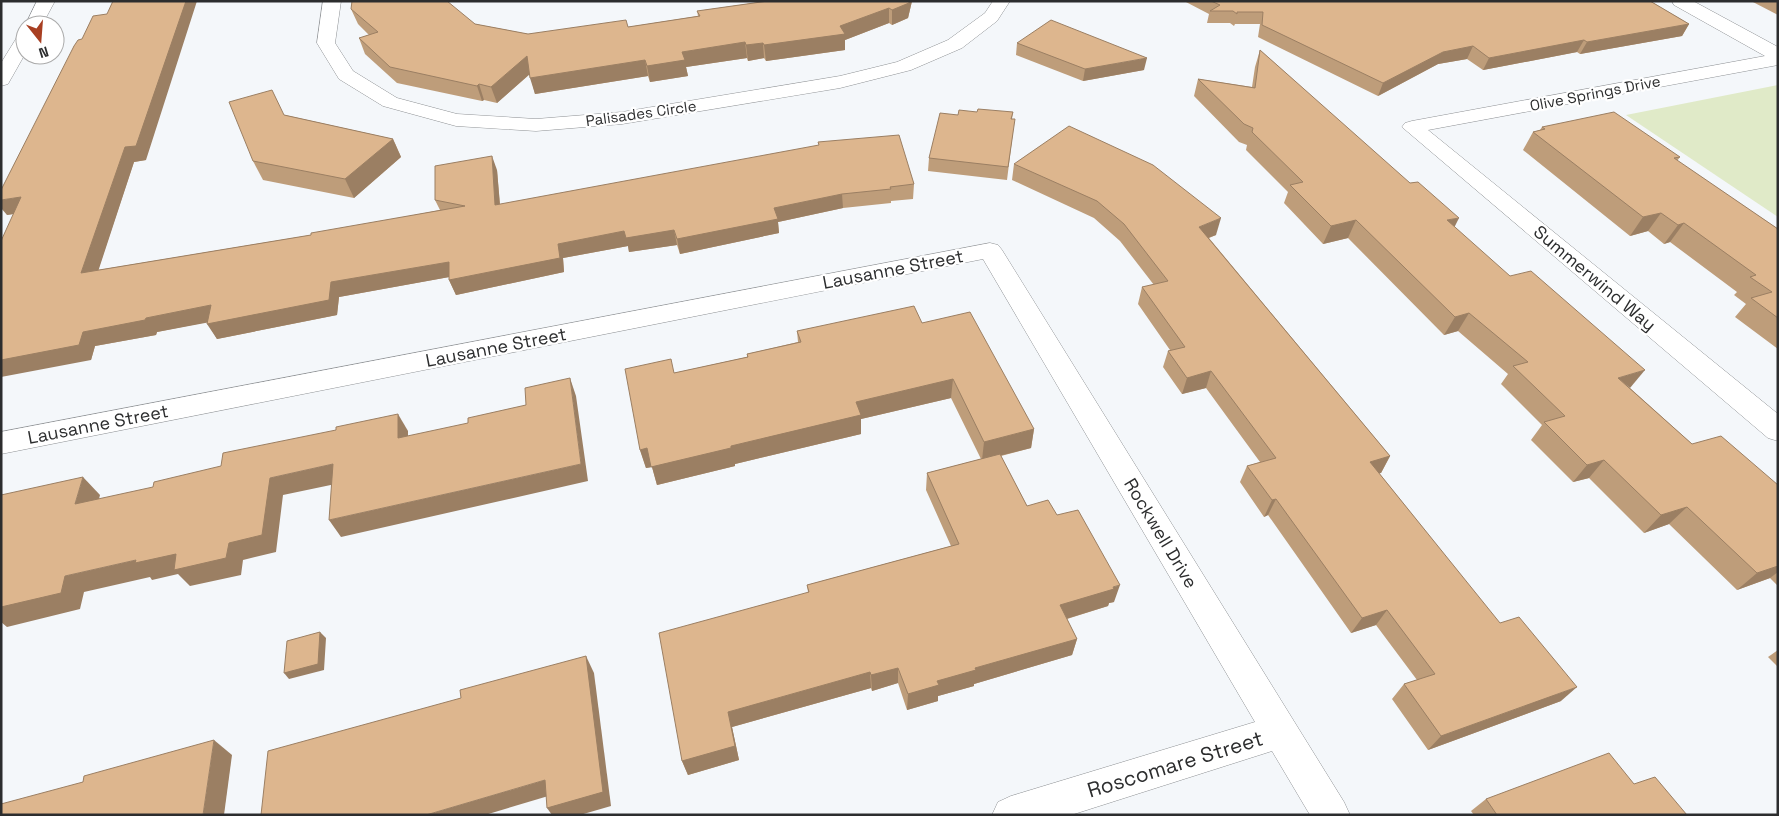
<svg xmlns="http://www.w3.org/2000/svg" width="1779" height="816" font-family="'Space Grotesk',sans-serif">
  <rect width="100%" height="100%" fill="#f4f7fa"/>
  <path fill="#e0eac8" d="M 1778,85 L 1778,217 L 1626,115 Z"/>
  <g fill="none" stroke-linecap="round" stroke-linejoin="round">
    <g stroke="#8e9194" stroke-width="1">
      <g id="street">
        <path d="M 37,1 L 55,1 L 42,25 L 25,26 Z"/>
        <path d="M 323,1 L 341,1 L 335,43 L 353,71 L 397,98 L 457,114 L 536,119 L 622,112 L 840,76 L 897,62 L 948,40 L 985,13 L 993,1 L 1010,1 L 997,21 L 962,48 L 911,70 L 840,88 L 622,124 L 536,131 L 456,126 L 383,106 L 339,79 L 317,43 Z"/>
        <path d="M 1672,1 L 1693,1 L 1778,47 L 1778,65 L 1428,130 L 1778,414 L 1778,441 L 1768,438 L 1402,127 L 1405,123 L 1412,121 L 1765,56 L 1674,5 Z"/>
        <path d="M 25,33 L 25,54 L 8,84 L 1,86 L 1,63 L 19,34 Z"/>
        <path d="M 990,243 L 998,245 L 1002,250 L 1344,802 L 1350,815 L 1310,815 L 1272,751 L 1071,815 L 992,815 L 998,802 L 1011,796 L 1255,722 L 983,259 L 1,454 L 1,432 Z"/>
      </g>
    </g>
    <use href="#street" fill="#fff" fill-rule="evenodd"/>
  </g>
  <g fill="#be9d7a">
    <path d="M 768,1 L 912,1 L 908,18 L 892,25 L 889,23 L 845,40 L 845,50 L 766,61 L 764,58 L 748,61 L 747,58 L 686,67 L 688,76 L 650,82 L 648,76 L 535,94 L 530,74 L 497,103 L 484,100 L 482,101 L 397,83 L 365,54 L 359,38 L 369,35 L 358,24 L 351,9 L 475,24 L 528,34 L 628,27 L 698,16 L 697,11 Z"/>
    <path d="M 1184,1 L 1650,1 L 1689,24 L 1682,36 L 1580,54 L 1577,52 L 1483,70 L 1467,59 L 1438,64 L 1378,96 L 1258,37 L 1260,24 L 1235,24 L 1234,26 L 1230,23 L 1207,23 L 1209,14 Z"/>
    <path d="M 1751,1 L 1778,1 L 1778,15 Z"/>
    <path d="M 1017,43 L 1144,70 L 1083,81 L 1016,55 Z"/>
    <path d="M 74,46 L 146,160 L 134,162 L 98,270 L 311,235 L 440,210 L 435,200 L 497,170 L 500,204 L 914,184 L 913,199 L 891,201 L 891,203 L 843,208 L 778,222 L 779,233 L 680,254 L 677,245 L 629,252 L 628,246 L 563,258 L 564,272 L 456,295 L 449,280 L 449,277 L 339,297 L 337,315 L 217,339 L 207,322 L 157,332 L 156,335 L 95,346 L 91,360 L 13,214 L 7,215 Z"/>
    <path d="M 1260,50 L 1454,227 L 1630,388 L 1692,444 L 1778,485 L 1778,584 L 1777,585 L 1770,578 L 1737,590 L 1669,524 L 1644,533 L 1589,478 L 1573,482 L 1531,440 L 1542,425 L 1501,384 L 1508,374 L 1458,331 L 1444,335 L 1348,238 L 1323,244 L 1284,203 L 1288,192 L 1246,150 L 1247,145 L 1239,142 L 1194,96 L 1198,79 L 1252,87 L 1255,67 Z"/>
    <path d="M 977,112 L 1013,112 L 1012,119 L 1013,132 L 1007,180 L 928,171 L 929,158 L 958,115 Z"/>
    <path d="M 285,115 L 393,139 L 401,157 L 354,198 L 263,180 L 253,161 Z"/>
    <path d="M 1542,127 L 1680,157 L 1677,161 L 1778,229 L 1778,349 L 1735,317 L 1746,304 L 1734,295 L 1737,292 L 1670,242 L 1664,244 L 1648,231 L 1630,236 L 1523,150 L 1533,132 L 1540,130 Z"/>
    <path d="M 1014,164 L 1216,235 L 1209,238 L 1390,456 L 1381,473 L 1379,473 L 1561,701 L 1428,750 L 1392,699 L 1404,684 L 1417,680 L 1376,625 L 1351,633 L 1268,515 L 1264,517 L 1240,482 L 1247,466 L 1260,462 L 1206,388 L 1182,394 L 1163,367 L 1168,351 L 1170,350 L 1138,304 L 1142,287 L 1154,285 L 1120,241 L 1094,218 L 1012,180 Z"/>
    <path d="M 922,323 L 1034,429 L 1031,448 L 1001,456 L 1027,506 L 1057,515 L 1114,602 L 1109,603 L 1108,606 L 1067,619 L 1077,639 L 1072,655 L 974,684 L 974,686 L 938,696 L 938,701 L 907,710 L 898,683 L 872,691 L 871,688 L 732,727 L 739,760 L 688,775 L 682,761 L 808,592 L 807,585 L 951,546 L 926,490 L 927,473 L 981,459 L 951,398 L 861,419 L 861,434 L 735,464 L 735,466 L 657,485 L 652,467 L 646,468 L 640,450 L 674,373 L 747,357 L 747,354 L 798,342 L 797,331 Z"/>
    <path d="M 1778,650 L 1778,667 L 1768,657 Z"/>
    <path d="M 1634,784 L 1687,815 L 1474,815 L 1471,811 L 1486,799 Z"/>
  </g>
  <g fill="#9b7f63">
    <path d="M 186,1 L 197,1 L 146,160 L 134,162 L 93,287 L 81,273 L 125,147 Z"/>
    <path d="M 909,1 L 912,1 L 908,18 L 892,25 L 892,10 Z"/>
    <path d="M 889,8 L 889,23 L 845,40 L 845,50 L 766,61 L 764,45 L 840,26 Z"/>
    <path d="M 1689,24 L 1682,36 L 1580,54 L 1587,42 Z"/>
    <path d="M 1584,40 L 1577,52 L 1483,70 L 1489,58 Z"/>
    <path d="M 745,42 L 747,58 L 686,67 L 688,76 L 650,82 L 647,66 L 682,52 Z"/>
    <path d="M 763,43 L 764,58 L 748,61 L 746,45 Z"/>
    <path d="M 1473,46 L 1467,59 L 1438,64 L 1378,96 L 1383,83 L 1443,52 Z"/>
    <path d="M 527,56 L 532,72 L 497,103 L 491,87 Z"/>
    <path d="M 1147,58 L 1144,70 L 1083,81 L 1085,69 Z"/>
    <path d="M 645,60 L 648,76 L 535,94 L 530,78 Z"/>
    <path d="M 479,84 L 484,100 L 482,101 L 477,86 Z"/>
    <path d="M 393,139 L 401,157 L 354,198 L 345,179 Z"/>
    <path d="M 492,156 L 497,170 L 501,219 L 495,205 Z"/>
    <path d="M 842,194 L 843,208 L 778,222 L 779,233 L 680,254 L 677,239 L 774,208 Z"/>
    <path d="M 21,197 L 32,211 L 7,215 L 1,208 L 1,200 Z"/>
    <path d="M 1661,213 L 1648,231 L 1630,236 L 1643,217 Z"/>
    <path d="M 1221,218 L 1216,235 L 1194,243 L 1199,227 Z"/>
    <path d="M 1459,218 L 1450,236 L 1447,220 Z"/>
    <path d="M 1356,220 L 1348,238 L 1323,244 L 1331,226 Z"/>
    <path d="M 1684,223 L 1670,242 L 1664,244 L 1678,225 Z"/>
    <path d="M 674,230 L 677,245 L 629,252 L 628,246 L 563,258 L 564,272 L 456,295 L 449,280 L 558,244 L 624,231 Z"/>
    <path d="M 449,262 L 455,276 L 339,297 L 337,315 L 217,339 L 207,324 L 331,282 Z"/>
    <path d="M 211,305 L 221,320 L 157,332 L 156,335 L 95,346 L 91,360 L 1,377 L 1,360 L 83,332 L 146,318 Z"/>
    <path d="M 1469,313 L 1458,331 L 1444,335 L 1455,317 Z"/>
    <path d="M 1645,370 L 1630,388 L 1618,378 Z"/>
    <path d="M 1211,371 L 1206,388 L 1182,394 L 1187,378 Z"/>
    <path d="M 570,378 L 576,396 L 588,481 L 341,537 L 329,520 L 581,464 Z"/>
    <path d="M 953,379 L 951,398 L 861,419 L 861,434 L 735,464 L 735,466 L 657,485 L 652,467 L 646,468 L 640,450 L 647,448 L 731,446 L 856,402 Z"/>
    <path d="M 398,414 L 408,431 L 408,455 L 398,438 Z"/>
    <path d="M 1034,429 L 1031,448 L 982,460 L 984,442 Z"/>
    <path d="M 1390,456 L 1381,473 L 1361,478 L 1370,462 Z"/>
    <path d="M 1604,460 L 1589,478 L 1573,482 L 1587,465 Z"/>
    <path d="M 333,464 L 345,482 L 283,495 L 276,552 L 243,560 L 241,575 L 190,586 L 178,574 L 152,580 L 150,577 L 84,592 L 80,609 L 7,627 L 1,622 L 1,597 L 65,576 L 136,560 L 229,543 L 270,478 Z"/>
    <path d="M 83,477 L 100,495 L 93,522 L 75,504 Z"/>
    <path d="M 1276,499 L 1268,515 L 1264,517 L 1272,500 Z"/>
    <path d="M 1687,507 L 1669,524 L 1644,533 L 1661,515 Z"/>
    <path d="M 1778,566 L 1778,572 L 1770,578 L 1737,590 L 1757,573 Z"/>
    <path d="M 1120,585 L 1114,602 L 1109,603 L 1108,606 L 1056,622 L 1060,605 Z"/>
    <path d="M 1387,610 L 1376,625 L 1351,633 L 1362,618 Z"/>
    <path d="M 320,632 L 326,638 L 324,670 L 289,679 L 284,673 Z"/>
    <path d="M 1077,639 L 1072,655 L 974,684 L 974,686 L 938,696 L 938,701 L 907,710 L 908,694 L 937,681 L 975,668 Z"/>
    <path d="M 586,656 L 594,673 L 611,806 L 580,815 L 552,815 L 547,808 Z"/>
    <path d="M 898,668 L 898,683 L 872,691 L 871,675 Z"/>
    <path d="M 870,672 L 871,688 L 732,727 L 739,760 L 688,775 L 682,761 L 728,712 Z"/>
    <path d="M 1577,687 L 1561,701 L 1428,750 L 1441,736 Z"/>
    <path d="M 214,740 L 232,755 L 224,815 L 203,815 Z"/>
    <path d="M 545,780 L 555,794 L 485,815 L 426,815 Z"/>
  </g>
  <g fill="#ddb68e" stroke="#9b7f63">
    <path d="M 113,1 L 186,1 L 136,146 L 125,147 L 81,273 L 311,235 L 311,233 L 465,206 L 435,200 L 435,166 L 492,156 L 495,205 L 819,145 L 818,142 L 899,135 L 914,184 L 890,187 L 891,189 L 842,194 L 774,208 L 778,219 L 677,239 L 674,230 L 626,238 L 624,231 L 558,244 L 560,258 L 449,280 L 449,262 L 331,282 L 329,300 L 207,324 L 211,305 L 146,318 L 145,320 L 83,332 L 79,345 L 1,360 L 1,241 L 21,197 L 1,200 L 1,190 L 74,46 L 78,40 L 82,39 L 93,16 L 107,14 Z"/>
    <path d="M 352,1 L 447,1 L 475,24 L 528,34 L 626,20 L 628,27 L 700,16 L 697,11 L 768,1 L 909,1 L 909,3 L 892,10 L 889,8 L 840,26 L 845,34 L 764,45 L 763,43 L 746,45 L 745,42 L 682,52 L 685,60 L 647,66 L 645,60 L 530,78 L 527,56 L 491,87 L 479,84 L 477,86 L 390,67 L 359,38 L 378,32 L 351,9 Z"/>
    <path d="M 1211,1 L 1650,1 L 1689,24 L 1587,42 L 1584,40 L 1489,58 L 1473,46 L 1443,52 L 1383,83 L 1262,25 L 1263,12 L 1237,12 L 1237,14 L 1233,11 L 1210,11 L 1220,5 Z"/>
    <path d="M 1051,20 L 1147,58 L 1085,69 L 1017,43 Z"/>
    <path d="M 1260,50 L 1410,183 L 1418,182 L 1459,218 L 1447,220 L 1510,276 L 1531,271 L 1645,370 L 1618,378 L 1692,444 L 1721,436 L 1778,485 L 1778,566 L 1757,573 L 1687,507 L 1661,515 L 1604,460 L 1587,465 L 1544,422 L 1565,416 L 1513,366 L 1528,362 L 1469,313 L 1455,317 L 1356,220 L 1331,226 L 1290,185 L 1303,182 L 1252,132 L 1253,128 L 1244,124 L 1198,79 L 1255,88 Z"/>
    <path d="M 272,90 L 284,115 L 393,139 L 345,179 L 253,161 L 229,102 Z"/>
    <path d="M 978,109 L 1013,112 L 1011,119 L 1015,119 L 1008,167 L 929,158 L 940,113 L 958,115 L 959,110 L 977,112 Z"/>
    <path d="M 1614,112 L 1680,157 L 1674,158 L 1778,229 L 1778,318 L 1751,298 L 1772,292 L 1750,277 L 1756,275 L 1684,223 L 1678,225 L 1661,213 L 1643,217 L 1533,132 L 1545,129 L 1542,127 Z"/>
    <path d="M 1069,126 L 1153,165 L 1221,218 L 1199,227 L 1390,456 L 1370,462 L 1500,623 L 1519,617 L 1577,687 L 1441,736 L 1404,684 L 1435,674 L 1387,610 L 1362,618 L 1276,499 L 1272,500 L 1247,466 L 1276,458 L 1211,371 L 1187,378 L 1168,351 L 1185,347 L 1142,287 L 1168,281 L 1124,224 L 1097,201 L 1014,164 Z"/>
    <path d="M 914,306 L 922,323 L 970,312 L 1034,429 L 984,442 L 953,379 L 856,402 L 861,415 L 731,446 L 731,448 L 651,467 L 647,448 L 640,450 L 625,369 L 671,359 L 674,373 L 748,357 L 747,354 L 801,342 L 797,331 Z"/>
    <path d="M 570,378 L 581,464 L 329,520 L 333,464 L 270,478 L 262,535 L 229,543 L 226,558 L 174,570 L 176,554 L 135,563 L 136,560 L 65,576 L 61,593 L 1,607 L 1,495 L 83,477 L 75,504 L 153,487 L 154,482 L 221,466 L 223,453 L 336,430 L 336,427 L 398,414 L 398,438 L 468,423 L 468,418 L 526,405 L 525,388 Z"/>
    <path d="M 1000,454 L 1027,506 L 1048,500 L 1057,515 L 1078,510 L 1120,585 L 1113,587 L 1114,589 L 1060,605 L 1077,639 L 975,668 L 976,670 L 937,681 L 939,685 L 908,694 L 898,668 L 871,675 L 870,672 L 728,712 L 735,746 L 682,761 L 659,633 L 809,592 L 807,585 L 959,544 L 927,473 Z"/>
    <path d="M 320,632 L 318,664 L 284,673 L 287,641 Z"/>
    <path d="M 586,656 L 603,792 L 547,808 L 545,780 L 426,815 L 261,815 L 268,751 L 461,698 L 460,690 Z"/>
    <path d="M 214,740 L 203,815 L 1,815 L 1,804 L 83,782 L 84,776 Z"/>
    <path d="M 1609,753 L 1634,784 L 1655,777 L 1687,815 L 1497,815 L 1486,799 Z"/>
  </g>
  <g text-anchor="middle" dominant-baseline="central" stroke-width="4.5" stroke-linejoin="round" paint-order="stroke">
    <g font-size="15" fill="#2c2d2e" stroke="#fff">
      <text transform="translate(1595 93) rotate(-11)">Olive Springs Drive</text>
      <text transform="translate(641 113) rotate(-8)">Palisades Circle</text>
    </g>
    <g font-size="18" fill="#2c2d2e" stroke="#fff">
      <text transform="translate(893 269) rotate(-11)">Lausanne Street</text>
      <text transform="translate(1595 278) rotate(40)">Summerwind Way</text>
      <text transform="translate(496 347) rotate(-11)">Lausanne Street</text>
      <text transform="translate(98 424) rotate(-11)">Lausanne Street</text>
      <text transform="translate(1161 533) rotate(59)">Rockwell Drive</text>
    </g>
    <g font-size="21" fill="#2c2d2e" stroke="#fff">
      <text transform="translate(1175 764) rotate(-17)">Roscomare Street</text>
    </g>
  </g>
  <rect width="1779" height="816" fill="none" stroke="#2c2d2e" stroke-width="5"/>
  <g transform="translate(40 40) rotate(163)"><circle r="24" fill="#ffffff" stroke="#ababab"/>
  <path d="M0-4L9 19L0 12L-9 19Z" fill="#a83f22"/>
  <text y="-8" font-size="14" font-weight="bold" text-anchor="middle" fill="#2c2d2e">N</text>
  </g>
</svg>
